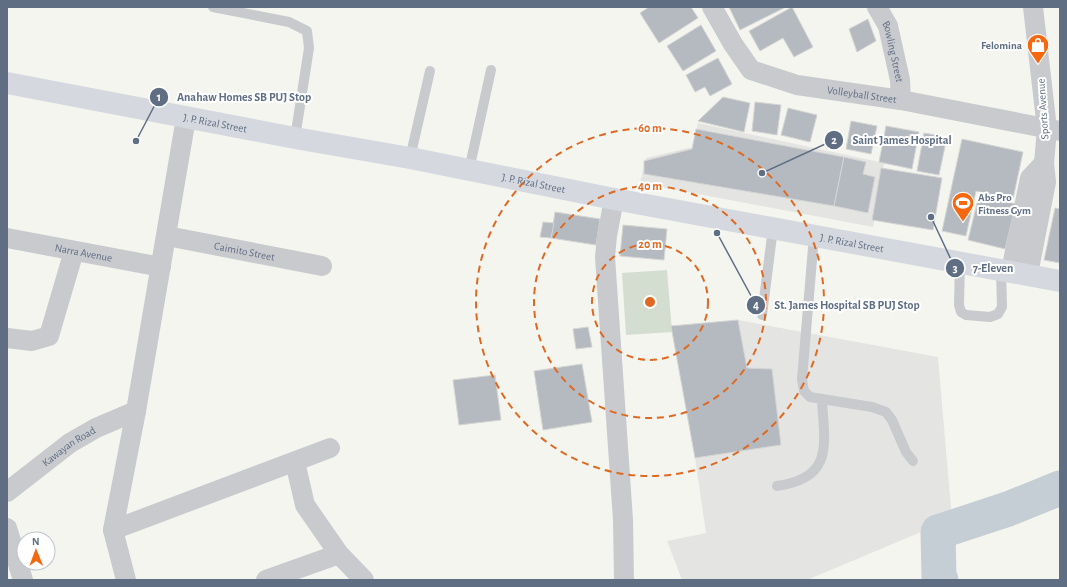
<svg xmlns="http://www.w3.org/2000/svg" width="1067" height="587" font-family="'Alegreya Sans',sans-serif">
  <rect width="100%" height="100%" fill="#f4f5ef"/>
  <g fill="#e4e5e3">
    <path d="M 698,123 L 884,163 L 873,227 L 640,183 L 646,158 L 693,147 Z"/>
    <path d="M 738,320 L 938,357 L 952,519 L 807,580 L 682,580 L 667,541 L 706,533 L 695,458 L 781,445 L 772,370 L 747,368 Z"/>
  </g>
  <path fill="#d3ddd0" d="M 667,270 L 672,332 L 626,335 L 622,273 Z"/>
  <g fill="none" stroke-linecap="round" stroke-linejoin="round">
    <path stroke="#c5ced4" stroke-width="35" d="M 941,580 L 939,577 L 938,532 L 1008,509 L 1060,488"/>
  </g>
  <g fill="#b5bac0" stroke="#d5d5d3">
    <path d="M 649,7 L 691,7 L 698,18 L 659,43 L 640,13 Z"/>
    <path d="M 729,7 L 786,7 L 740,30 Z"/>
    <path d="M 792,7 L 813,47 L 794,57 L 783,38 L 760,51 L 749,31 Z"/>
    <path d="M 868,19 L 876,41 L 857,52 L 849,29 Z"/>
    <path d="M 701,25 L 716,51 L 683,71 L 667,46 Z"/>
    <path d="M 718,58 L 732,84 L 710,96 L 705,87 L 695,92 L 686,75 Z"/>
    <path d="M 723,97 L 750,103 L 744,132 L 698,121 Z"/>
    <path d="M 755,102 L 781,105 L 777,135 L 752,131 Z"/>
    <path d="M 788,108 L 817,115 L 810,142 L 781,135 Z"/>
    <path d="M 851,121 L 877,126 L 871,154 L 846,149 Z"/>
    <path d="M 886,126 L 919,132 L 912,169 L 879,162 Z"/>
    <path d="M 696,129 L 844,157 L 834,206 L 644,174 L 644,161 L 692,149 Z"/>
    <path d="M 924,133 L 947,137 L 939,175 L 917,171 Z"/>
    <path d="M 962,139 L 1023,152 L 1013,199 L 976,191 L 966,236 L 942,231 Z"/>
    <path d="M 844,157 L 866,162 L 863,174 L 875,177 L 868,213 L 834,206 Z"/>
    <path d="M 881,168 L 942,178 L 933,230 L 872,220 Z"/>
    <path d="M 979,195 L 1016,204 L 1005,249 L 968,240 Z"/>
    <path d="M 1055,208 L 1060,209 L 1060,263 L 1044,260 Z"/>
    <path d="M 555,212 L 600,219 L 596,245 L 551,238 Z"/>
    <path d="M 543,222 L 554,223 L 551,238 L 540,237 Z"/>
    <path d="M 623,225 L 667,229 L 664,260 L 620,256 Z"/>
    <path d="M 738,320 L 747,368 L 772,369 L 781,445 L 695,458 L 671,326 Z"/>
    <path d="M 588,327 L 592,347 L 576,349 L 573,329 Z"/>
    <path d="M 582,364 L 592,422 L 543,430 L 534,371 Z"/>
    <path d="M 495,375 L 501,420 L 459,425 L 453,380 Z"/>
  </g>
  <g fill="none" stroke-linecap="round" stroke-linejoin="round">
    <g stroke="#c8cace" stroke-width="10">
      <path d="M 213,7 L 289,22 L 307,31 L 309,48 L 295,138"/>
      <path d="M 410,158 L 430,71"/>
      <path d="M 469,170 L 491,70"/>
      <path d="M 960,262 L 959,305 L 961,312 L 966,315 L 990,317 L 998,314 L 1002,307 L 1001,270"/>
      <path d="M 762,315 L 773,228"/>
      <path d="M 822,399 L 872,407 L 886,412 L 892,420 L 906,452 L 913,461"/>
      <path d="M 777,486 C 835,478 824,443 822,399 L 810,397 L 804,391 L 802,379 L 814,236"/>
    </g>
    <g stroke="#c8cace" stroke-width="20">
      <path id="s1" d="M 712,7 L 733,44 L 751,70 L 797,85 L 901,100 L 1060,131"/>
      <path id="s2" d="M 877,7 L 888,26 L 900,80 L 901,100"/>
      <path d="M 614,199 L 607,236 L 605,257 L 623,520 L 624,580"/>
      <path id="s3" d="M 167,236 L 322,266"/>
      <path id="s4" d="M 7,238 L 161,267"/>
      <path d="M 1011,271 L 1030,178 L 1044,163"/>
      <path d="M 1028,274 L 1046,182 L 1044,163 L 1047,129 L 1033,7"/>
      <path d="M 7,338 L 32,341 L 49,336 L 74,251"/>
      <path d="M 295,462 L 305,505 L 339,554 L 364,580"/>
      <path id="s5" d="M 7,492 L 70,443 L 96,428 L 136,411"/>
      <path d="M 7,528 L 23,580"/>
      <path d="M 113,530 L 330,448"/>
      <path d="M 126,580 L 113,530 L 136,411 L 186,118"/>
      <path d="M 266,580 L 339,554"/>
    </g>
    <path stroke="#d5d9df" stroke-width="22" id="s6" d="M 7,83 L 295,138 L 410,158 L 614,199 L 1060,281"/>
  </g>
  <g fill="none" stroke="#df6921" stroke-width="2" stroke-dasharray="7 5">
    <circle cx="650" cy="302" r="58"/>
    <circle cx="650" cy="302" r="116"/>
    <circle cx="650" cy="302" r="174"/>
  </g>
  <defs>
    <g id="shop-pin" transform="scale(1.15)"><path d="M0 17L-7.5 6A9.5 9.5 0 1 1 7.5 6Z" fill="#f5680f" stroke="#fff"/><path d="M-5-2.5h2.3a2.7 3.5 0 0 1 5.4 0H5L5.5 6h-11ZM-1.5-2.5h3a1.5 2.3 0 0 0-3 0Z" fill="#fff"/></g>
    <g id="stadium-pin" transform="scale(1.15)"><path d="M0 17L-7.5 6A9.5 9.5 0 1 1 7.5 6Z" fill="#f5680f" stroke="#fff"/><path d="M0-5a6.5 5 0 1 0 0 10a6.5 5 0 1 0 0-10ZM-3.5-1.8h7v3.6h-7Z" fill="#fff"/></g>
  </defs>
  <g fill-rule="evenodd">
    <use href="#shop-pin" x="1038" y="45"/>
    <use href="#stadium-pin" x="963" y="203"/>
  </g>
  <g text-anchor="middle" dominant-baseline="central" stroke-width="4" stroke-linejoin="round" paint-order="stroke">
    <g font-size="11" font-weight="bold" fill="#606e84" stroke="#fff" text-anchor="end">
      <text x="1022" y="45">Felomina</text>
      <text x="978" y="197" text-anchor="start">Abs Pro<tspan x="978" dy="13">Fitness Gym</tspan></text>
    </g>
    <g font-size="11" fill="#606e84" stroke="#fff">
      <text stroke="none"><textPath href="#s2" startOffset="48">Bowling Street</textPath></text>
      <text stroke="none"><textPath href="#s1" startOffset="188">Volleyball Street</textPath></text>
      <text transform="translate(1043 109) rotate(-94)">Sports Avenue</text>
      <text stroke="none"><textPath href="#s6" startOffset="212">J. P. Rizal Street</textPath></text>
      <text stroke="none"><textPath href="#s6" startOffset="536">J. P. Rizal Street</textPath></text>
      <text stroke="none"><textPath href="#s6" startOffset="860">J. P. Rizal Street</textPath></text>
      <text stroke="none"><textPath href="#s3" startOffset="79">Caimito Street</textPath></text>
      <text stroke="none"><textPath href="#s4" startOffset="78">Narra Avenue</textPath></text>
      <text stroke="none"><textPath href="#s5" startOffset="77">Kawayan Road</textPath></text>
    </g>
  </g>
  <circle cx="650" cy="302" r="6" fill="#df6921" stroke="#fff" stroke-width="2"/>
  <g font-size="12" text-anchor="middle" font-weight="bold" fill="#df6921" stroke="#fff" stroke-width="4" stroke-linejoin="round" paint-order="stroke">
    <text x="650" y="132">60 m</text>
    <text x="650" y="190">40 m</text>
    <text x="650" y="248">20 m</text>
  </g>
  <path fill="none" stroke="#606e84" stroke-width="1.5" d="M136 141L159 97M762 173L834 140M931 217L955 268M717 233L756 305"/>
  <g fill="#606e84" stroke="#fff" stroke-width="1.5">
    <circle cx="136" cy="141" r="4"/>
    <circle cx="762" cy="173" r="4"/>
    <circle cx="931" cy="217" r="4"/>
    <circle cx="717" cy="233" r="4"/>
    <circle cx="159" cy="97" r="10"/>
    <circle cx="834" cy="140" r="10"/>
    <circle cx="955" cy="268" r="10"/>
    <circle cx="756" cy="305" r="10"/>
  </g>
  <g font-size="12" text-anchor="middle" font-weight="bold" fill="#fff">
    <text x="159" y="101">1</text>
    <text x="834" y="144">2</text>
    <text x="955" y="272">3</text>
    <text x="756" y="309">4</text>
  </g>
  <g font-size="12" text-anchor="middle" font-weight="bold" fill="#606e84" stroke="#fff" stroke-width="4" stroke-linejoin="round" paint-order="stroke">
    <text x="244" y="101">Anahaw Homes SB PUJ Stop</text>
    <text x="902" y="144">Saint James Hospital</text>
    <text x="993" y="272">7-Eleven</text>
    <text x="847" y="309">St. James Hospital SB PUJ Stop</text>
  </g>
  <rect width="1067" height="587" fill="none" stroke="#606e84" stroke-width="16"/>
  <g transform="translate(36 551) rotate(359)"><circle r="19" fill="#ffffff" stroke="#bfc5ce"/>
  <path d="M0-3L7 15L0 10L-7 15Z" fill="#f5680f"/>
  <text y="-6" font-size="11" font-weight="bold" text-anchor="middle" fill="#606e84">N</text>
  </g>
</svg>
